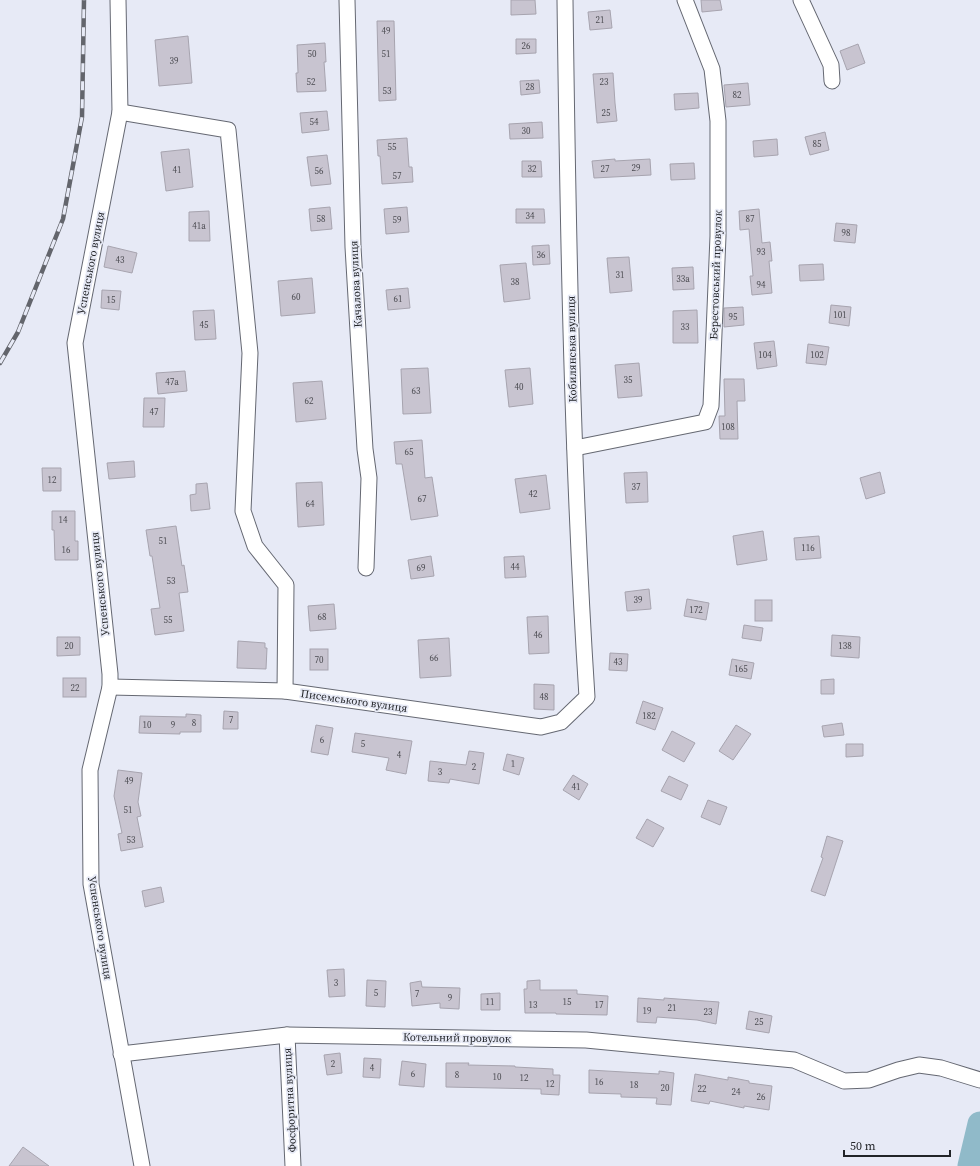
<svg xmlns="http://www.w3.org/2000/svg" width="980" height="1166" font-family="'Source Serif 4',serif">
  <rect width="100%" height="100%" fill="#e7eaf6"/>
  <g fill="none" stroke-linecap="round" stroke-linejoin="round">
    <path stroke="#90bac9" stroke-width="25" d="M 970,1166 L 980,1124"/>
  </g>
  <g fill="#c8c4d0" stroke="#a7a4af">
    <path d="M 511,0 L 535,0 L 536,14 L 511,15 Z"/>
    <path d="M 701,0 L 720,0 L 722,10 L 702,12 Z"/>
    <path d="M 610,10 L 612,28 L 590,30 L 588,12 Z"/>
    <path d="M 377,21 L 394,21 L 396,100 L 379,101 Z"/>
    <path d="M 188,36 L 192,83 L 159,86 L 155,40 Z"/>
    <path d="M 516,39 L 536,39 L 536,53 L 516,54 Z"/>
    <path d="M 325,43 L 326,62 L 324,62 L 326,91 L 297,92 L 296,73 L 298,73 L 297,45 Z"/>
    <path d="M 858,44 L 865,63 L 847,70 L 840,51 Z"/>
    <path d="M 613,73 L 615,103 L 617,121 L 597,123 L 593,74 Z"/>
    <path d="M 539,80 L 540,93 L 521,95 L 520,81 Z"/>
    <path d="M 748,83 L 750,105 L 726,107 L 724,85 Z"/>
    <path d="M 698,93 L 699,108 L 675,110 L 674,94 Z"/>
    <path d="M 327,111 L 329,130 L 302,133 L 300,113 Z"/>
    <path d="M 542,122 L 543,138 L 510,139 L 509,124 Z"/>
    <path d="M 825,132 L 829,150 L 810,155 L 805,137 Z"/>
    <path d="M 407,138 L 409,167 L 412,167 L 413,182 L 382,184 L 380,156 L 378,156 L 377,140 Z"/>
    <path d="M 777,139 L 778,155 L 754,157 L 753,141 Z"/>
    <path d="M 189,149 L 193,187 L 166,191 L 161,152 Z"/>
    <path d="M 327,155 L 331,184 L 311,186 L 307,157 Z"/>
    <path d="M 615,159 L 615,161 L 650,159 L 651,175 L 594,178 L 592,161 Z"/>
    <path d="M 522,161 L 541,161 L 542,177 L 522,177 Z"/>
    <path d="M 694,163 L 695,179 L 671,180 L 670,164 Z"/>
    <path d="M 330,207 L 332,229 L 311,231 L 309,209 Z"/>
    <path d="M 407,207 L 409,232 L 386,234 L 384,209 Z"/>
    <path d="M 516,209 L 544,209 L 545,223 L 516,223 Z"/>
    <path d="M 759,209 L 762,243 L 770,242 L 772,261 L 769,261 L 772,293 L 752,295 L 750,276 L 753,276 L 749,229 L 740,230 L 739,211 Z"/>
    <path d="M 209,211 L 210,241 L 189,241 L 189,212 Z"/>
    <path d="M 836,223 L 857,225 L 855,243 L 834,241 Z"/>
    <path d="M 549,245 L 550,264 L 533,265 L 532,246 Z"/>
    <path d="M 108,246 L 137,253 L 132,273 L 104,267 Z"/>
    <path d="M 629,257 L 632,291 L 610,293 L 607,258 Z"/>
    <path d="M 526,263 L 530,299 L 504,302 L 500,265 Z"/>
    <path d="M 823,264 L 824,280 L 800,281 L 799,265 Z"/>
    <path d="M 693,267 L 694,289 L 673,290 L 672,268 Z"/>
    <path d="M 312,278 L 315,313 L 281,316 L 278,281 Z"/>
    <path d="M 408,288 L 410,308 L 388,310 L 386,290 Z"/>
    <path d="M 102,290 L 121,291 L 119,310 L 101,308 Z"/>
    <path d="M 831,305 L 851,307 L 849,326 L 829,323 Z"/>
    <path d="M 743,307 L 744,325 L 724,327 L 724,308 Z"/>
    <path d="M 214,310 L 216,339 L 195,340 L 193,311 Z"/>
    <path d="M 697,310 L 698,343 L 673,343 L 673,311 Z"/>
    <path d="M 774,341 L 777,366 L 757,369 L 754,343 Z"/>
    <path d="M 808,344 L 829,347 L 826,365 L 806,363 Z"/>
    <path d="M 639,363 L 642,396 L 618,398 L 615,365 Z"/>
    <path d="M 428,368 L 431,413 L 403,414 L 401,369 Z"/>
    <path d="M 530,368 L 533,404 L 509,407 L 505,370 Z"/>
    <path d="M 185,371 L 187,391 L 158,394 L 156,373 Z"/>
    <path d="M 724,379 L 744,379 L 745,401 L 737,401 L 738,439 L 720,439 L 719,416 L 725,416 Z"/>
    <path d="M 322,381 L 326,419 L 296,422 L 293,383 Z"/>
    <path d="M 144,398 L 165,398 L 164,427 L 143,427 Z"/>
    <path d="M 422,440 L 425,478 L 432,477 L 438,516 L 411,520 L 402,464 L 396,464 L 394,442 Z"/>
    <path d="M 134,461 L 135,477 L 109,479 L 107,463 Z"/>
    <path d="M 42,468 L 61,468 L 61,491 L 43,491 Z"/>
    <path d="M 647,472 L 648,502 L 626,503 L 624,473 Z"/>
    <path d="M 880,472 L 885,493 L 866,499 L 860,478 Z"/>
    <path d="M 546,475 L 550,509 L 520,513 L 515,479 Z"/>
    <path d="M 322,482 L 324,525 L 298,527 L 296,483 Z"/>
    <path d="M 207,483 L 210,509 L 191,511 L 190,495 L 196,494 L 196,484 Z"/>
    <path d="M 52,511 L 75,511 L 75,541 L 78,541 L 78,560 L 55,560 L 54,530 L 52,530 Z"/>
    <path d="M 176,526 L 182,566 L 184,565 L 188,592 L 179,593 L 184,631 L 155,635 L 151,609 L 160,608 L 152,556 L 150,556 L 146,530 Z"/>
    <path d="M 763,531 L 767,560 L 737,565 L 733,536 Z"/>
    <path d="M 819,536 L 821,558 L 796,560 L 794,538 Z"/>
    <path d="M 431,556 L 434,576 L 411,579 L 408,560 Z"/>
    <path d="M 524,556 L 526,577 L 505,578 L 504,557 Z"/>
    <path d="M 649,589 L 651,609 L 627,611 L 625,592 Z"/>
    <path d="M 687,599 L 709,603 L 706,620 L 684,616 Z"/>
    <rect x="755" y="600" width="17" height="21"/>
    <path d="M 334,604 L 336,629 L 310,631 L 308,606 Z"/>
    <path d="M 548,616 L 549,653 L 529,654 L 527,617 Z"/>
    <path d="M 744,625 L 763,628 L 761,641 L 742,638 Z"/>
    <path d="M 832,635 L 860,637 L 859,658 L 831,656 Z"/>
    <path d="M 57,637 L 80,637 L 80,655 L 57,656 Z"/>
    <path d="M 449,638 L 451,676 L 420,678 L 418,640 Z"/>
    <path d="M 238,641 L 265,643 L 265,648 L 267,648 L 266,669 L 237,668 Z"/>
    <rect x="310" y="649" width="18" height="21"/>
    <path d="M 610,653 L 628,654 L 627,671 L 609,670 Z"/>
    <path d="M 732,659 L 754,663 L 751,679 L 729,675 Z"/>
    <rect x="63" y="678" width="23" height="19"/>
    <path d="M 834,679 L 834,694 L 821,694 L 821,680 Z"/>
    <path d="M 534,684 L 554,685 L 554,710 L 534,709 Z"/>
    <path d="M 643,701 L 663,708 L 655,730 L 636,723 Z"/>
    <path d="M 224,711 L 238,712 L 238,729 L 223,729 Z"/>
    <path d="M 186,714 L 201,715 L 201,732 L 180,732 L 180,734 L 139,733 L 140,716 L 186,717 Z"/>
    <path d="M 842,723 L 844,735 L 824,737 L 822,726 Z"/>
    <path d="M 316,725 L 333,728 L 328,755 L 311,752 Z"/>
    <path d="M 736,725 L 751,734 L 733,760 L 719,751 Z"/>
    <path d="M 672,731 L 695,743 L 684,762 L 662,750 Z"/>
    <path d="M 355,733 L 412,741 L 406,774 L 386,770 L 389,758 L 352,752 Z"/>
    <path d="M 846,744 L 863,744 L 863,756 L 846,757 Z"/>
    <path d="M 469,751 L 484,753 L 479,784 L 450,779 L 449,783 L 428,781 L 430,761 L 466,765 Z"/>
    <path d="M 507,754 L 524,758 L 519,775 L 503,770 Z"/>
    <path d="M 118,770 L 142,773 L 138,802 L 141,816 L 137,817 L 143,847 L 121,851 L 118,834 L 122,833 L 114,796 Z"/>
    <path d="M 573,775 L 588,784 L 579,800 L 563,790 Z"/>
    <path d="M 669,776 L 688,785 L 681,800 L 661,791 Z"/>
    <path d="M 708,800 L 727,807 L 720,825 L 701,817 Z"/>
    <path d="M 647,819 L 664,828 L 653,847 L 636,838 Z"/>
    <path d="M 827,836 L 843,841 L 825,896 L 811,891 L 823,858 L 821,857 Z"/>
    <path d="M 161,887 L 164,902 L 145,907 L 142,891 Z"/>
    <path d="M 344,969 L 345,996 L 329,997 L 327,970 Z"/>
    <path d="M 367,980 L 386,981 L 385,1007 L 366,1006 Z"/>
    <path d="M 540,980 L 540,990 L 577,990 L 577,994 L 608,996 L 607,1015 L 556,1014 L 556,1013 L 525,1013 L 524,989 L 527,989 L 527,981 Z"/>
    <path d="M 421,981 L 422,987 L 460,988 L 459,1009 L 440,1008 L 440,1003 L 412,1006 L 410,983 Z"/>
    <path d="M 500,993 L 500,1010 L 481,1010 L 481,994 Z"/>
    <path d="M 638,998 L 664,1000 L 664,998 L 719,1002 L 716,1024 L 697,1020 L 657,1017 L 656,1023 L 637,1022 Z"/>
    <path d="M 749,1011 L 772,1016 L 769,1033 L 746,1029 Z"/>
    <path d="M 340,1053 L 342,1073 L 327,1075 L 324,1055 Z"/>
    <path d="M 364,1058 L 381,1059 L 380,1078 L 363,1077 Z"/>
    <path d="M 402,1061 L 426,1064 L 424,1087 L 399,1085 Z"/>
    <path d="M 446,1063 L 469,1063 L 468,1065 L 515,1066 L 515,1067 L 553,1069 L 553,1075 L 560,1075 L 559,1095 L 541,1094 L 541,1089 L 446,1087 Z"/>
    <path d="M 589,1070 L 659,1074 L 659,1071 L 674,1073 L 671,1105 L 656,1104 L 657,1098 L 621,1097 L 621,1094 L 589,1093 Z"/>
    <path d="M 695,1074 L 728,1080 L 728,1077 L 749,1081 L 749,1083 L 772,1086 L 769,1110 L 744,1106 L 744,1108 L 710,1101 L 709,1104 L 691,1101 Z"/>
    <path d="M 23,1147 L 49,1166 L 9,1166 Z"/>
  </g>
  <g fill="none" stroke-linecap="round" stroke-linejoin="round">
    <g stroke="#656872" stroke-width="17">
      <g id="minor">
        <path d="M 118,0 L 120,112 L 75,343 L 110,674 L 110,687 L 90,770 L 91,884 L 142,1166"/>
        <path d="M 347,0 L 353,247 L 365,449 L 369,478 L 366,568"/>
        <path d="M 801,0 L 831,65 L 832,81"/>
        <path d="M 120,112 L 228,130 L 250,353 L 243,511 L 255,546 L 286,585 L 285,691"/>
        <path d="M 575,448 L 705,422 L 711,406 L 718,236 L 718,121 L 712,69 L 685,0"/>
        <path d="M 110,687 L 285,691 L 541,727 L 561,722 L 587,697 C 572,465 568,233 565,0"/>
        <path d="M 287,1035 L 293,1166"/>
        <path d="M 121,1054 L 287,1035 L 586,1040 L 794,1060 L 844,1081 L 869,1080 L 898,1070 L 919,1065 L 941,1068 L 980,1080"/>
      </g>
    </g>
    <use href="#minor" stroke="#fff" stroke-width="15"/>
    <g stroke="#63656c" stroke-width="4.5">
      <path id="rail" d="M 0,363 L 18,332 L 63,219 L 82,117 L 84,0"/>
    </g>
    <use href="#rail" stroke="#e7eaf6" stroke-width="3" stroke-dasharray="9" stroke-linecap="butt"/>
  </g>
  <g text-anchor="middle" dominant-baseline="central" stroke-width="3.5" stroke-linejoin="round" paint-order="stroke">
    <g font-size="9" fill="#4c4c52">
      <text x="600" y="20">21</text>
      <text x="386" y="31">49</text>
      <text x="526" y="46">26</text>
      <text x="312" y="54">50</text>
      <text x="386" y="54">51</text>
      <text x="174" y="61">39</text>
      <text x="311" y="82">52</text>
      <text x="604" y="82">23</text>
      <text x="530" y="87">28</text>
      <text x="387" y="91">53</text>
      <text x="737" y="95">82</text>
      <text x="606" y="113">25</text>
      <text x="314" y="122">54</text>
      <text x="526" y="131">30</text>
      <text x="817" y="144">85</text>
      <text x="392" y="147">55</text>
      <text x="636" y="168">29</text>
      <text x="532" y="169">32</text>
      <text x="605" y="169">27</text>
      <text x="177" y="170">41</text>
      <text x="319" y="171">56</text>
      <text x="397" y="176">57</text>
      <text x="530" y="216">34</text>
      <text x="321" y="219">58</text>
      <text x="750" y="219">87</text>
      <text x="397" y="220">59</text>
      <text x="199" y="226">41а</text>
      <text x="846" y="233">98</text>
      <text x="761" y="252">93</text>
      <text x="541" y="255">36</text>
      <text x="120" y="260">43</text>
      <text x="620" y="275">31</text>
      <text x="683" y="279">33а</text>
      <text x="515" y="282">38</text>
      <text x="761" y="285">94</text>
      <text x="296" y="297">60</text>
      <text x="398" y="299">61</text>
      <text x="111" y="300">15</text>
      <text x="840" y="315">101</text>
      <text x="733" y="317">95</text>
      <text x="204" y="325">45</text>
      <text x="685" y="327">33</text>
      <text x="765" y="355">104</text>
      <text x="817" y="355">102</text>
      <text x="628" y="380">35</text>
      <text x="172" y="382">47а</text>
      <text x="519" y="387">40</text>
      <text x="416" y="391">63</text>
      <text x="309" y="401">62</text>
      <text x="154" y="412">47</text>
      <text x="728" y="427">108</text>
      <text x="409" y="452">65</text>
      <text x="52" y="480">12</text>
      <text x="636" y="487">37</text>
      <text x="533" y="494">42</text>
      <text x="422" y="499">67</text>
      <text x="310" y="504">64</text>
      <text x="63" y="520">14</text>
      <text x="163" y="541">51</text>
      <text x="808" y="548">116</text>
      <text x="66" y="550">16</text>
      <text x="515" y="567">44</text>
      <text x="421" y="568">69</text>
      <text x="171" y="581">53</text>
      <text x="638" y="600">39</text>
      <text x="696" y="610">172</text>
      <text x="322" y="617">68</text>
      <text x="168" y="620">55</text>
      <text x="538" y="635">46</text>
      <text x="69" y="646">20</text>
      <text x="845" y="646">138</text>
      <text x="434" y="658">66</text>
      <text x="319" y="660">70</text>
      <text x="618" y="662">43</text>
      <text x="741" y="669">165</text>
      <text x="75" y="688">22</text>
      <text x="544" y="697">48</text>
      <text x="649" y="716">182</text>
      <text x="231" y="720">7</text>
      <text x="194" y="723">8</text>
      <text x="147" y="725">10</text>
      <text x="173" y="725">9</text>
      <text x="322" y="740">6</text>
      <text x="363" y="744">5</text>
      <text x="399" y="755">4</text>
      <text x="513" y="764">1</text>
      <text x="474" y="767">2</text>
      <text x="440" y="772">3</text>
      <text x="129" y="781">49</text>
      <text x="576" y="787">41</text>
      <text x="128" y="810">51</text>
      <text x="131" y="840">53</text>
      <text x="336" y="983">3</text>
      <text x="376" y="993">5</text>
      <text x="417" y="994">7</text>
      <text x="450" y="998">9</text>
      <text x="490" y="1002">11</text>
      <text x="567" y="1002">15</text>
      <text x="533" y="1005">13</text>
      <text x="599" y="1005">17</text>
      <text x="672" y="1008">21</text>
      <text x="647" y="1011">19</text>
      <text x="708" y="1012">23</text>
      <text x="759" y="1022">25</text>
      <text x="333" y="1064">2</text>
      <text x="372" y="1068">4</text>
      <text x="413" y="1074">6</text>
      <text x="457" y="1075">8</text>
      <text x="497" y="1077">10</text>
      <text x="524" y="1078">12</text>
      <text x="599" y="1082">16</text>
      <text x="550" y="1084">12</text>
      <text x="634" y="1085">18</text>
      <text x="665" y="1088">20</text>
      <text x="702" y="1089">22</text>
      <text x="736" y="1092">24</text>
      <text x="761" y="1097">26</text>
    </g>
    <g font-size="11" fill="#222428" stroke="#e7eaf6">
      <text transform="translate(91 263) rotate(-79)">Успенського вулиця</text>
      <text transform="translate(716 275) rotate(-88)">Берестовський провулок</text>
      <text transform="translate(356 284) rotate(-93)">Качалова вулиця</text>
      <text transform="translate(572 349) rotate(-91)">Кобилянська вулиця</text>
      <text transform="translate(100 584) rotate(-96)">Успенського вулиця</text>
      <text transform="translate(354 701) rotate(8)">Писемського вулиця</text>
      <text transform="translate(100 928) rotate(81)">Успенського вулиця</text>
      <text transform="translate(457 1038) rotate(1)">Котельний провулок</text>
      <text transform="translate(290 1100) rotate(-93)">Фосфоритна вулиця</text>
    </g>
  </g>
  <path d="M844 1150v6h106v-6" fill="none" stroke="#222428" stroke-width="2"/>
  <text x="850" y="1150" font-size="12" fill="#222428" stroke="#e7eaf6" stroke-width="3" paint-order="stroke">50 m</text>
</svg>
